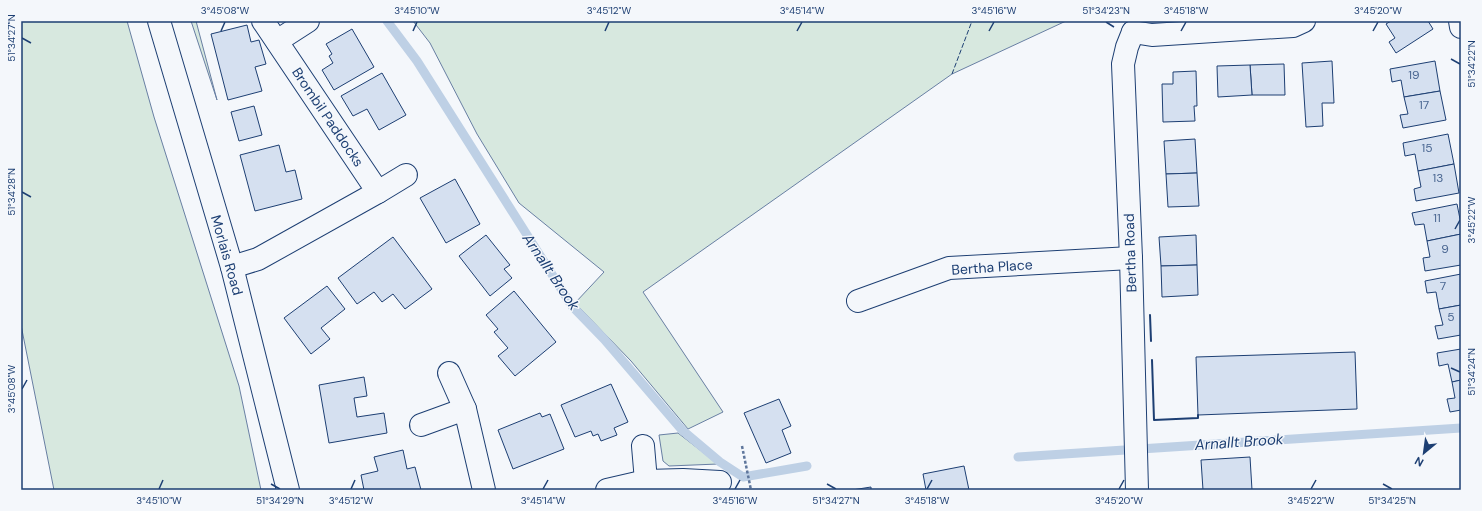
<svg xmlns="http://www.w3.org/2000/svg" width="1482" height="511" font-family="'DM Sans',sans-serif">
  <rect width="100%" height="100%" fill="#f4f7fb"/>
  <g fill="#d7e8df" stroke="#687fa3">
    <path d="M 21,21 L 127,21 L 154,117 L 239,386 L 261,490 L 54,490 L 21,325 Z"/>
    <path d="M 191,21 L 196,21 L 217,100 Z"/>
    <path d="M 413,21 L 1066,21 L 952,74 L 643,292 L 723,412 L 688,429 L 631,361 L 575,303 L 604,272 L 519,203 L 477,134 L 430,43 Z"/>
    <path d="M 678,433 L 718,464 L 669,466 L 663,461 L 659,435 Z"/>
  </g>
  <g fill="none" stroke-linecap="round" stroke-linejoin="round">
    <g stroke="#bed0e5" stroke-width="9">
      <path d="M 387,21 L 417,61 L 572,306 L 604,339 L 682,430 L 720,462 L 743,477 L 807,466"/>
      <path d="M 1018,457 L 1461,428"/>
    </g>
  </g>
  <g fill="#d5e0f0" stroke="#1d3f73">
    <path d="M 1391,21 L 1428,21 L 1433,29 L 1396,53 L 1389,42 L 1395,38 L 1386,24 Z"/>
    <path d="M 247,25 L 251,42 L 259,40 L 266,64 L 255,67 L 262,91 L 228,100 L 211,34 Z"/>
    <path d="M 352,29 L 374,67 L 334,90 L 322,70 L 333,63 L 329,56 L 332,54 L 326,44 Z"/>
    <path d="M 1332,61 L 1334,103 L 1322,103 L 1323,126 L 1306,127 L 1302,63 Z"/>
    <path d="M 1435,61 L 1440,91 L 1404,97 L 1401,80 L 1392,82 L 1390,69 Z"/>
    <path d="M 1284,64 L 1285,95 L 1252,95 L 1250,65 Z"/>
    <path d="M 1250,65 L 1252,95 L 1218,97 L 1217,66 Z"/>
    <path d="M 1196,71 L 1197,106 L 1194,106 L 1195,121 L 1163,122 L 1162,84 L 1173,84 L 1173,72 Z"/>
    <path d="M 382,73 L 406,115 L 379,130 L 367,109 L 353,116 L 341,96 Z"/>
    <path d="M 1440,91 L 1446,120 L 1403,128 L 1400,115 L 1408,114 L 1404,97 Z"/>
    <path d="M 254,106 L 262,135 L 239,141 L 231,112 Z"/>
    <path d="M 1448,134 L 1454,164 L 1418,171 L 1415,154 L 1405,156 L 1403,143 Z"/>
    <path d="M 1195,139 L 1197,173 L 1166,174 L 1164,141 Z"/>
    <path d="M 279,145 L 286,172 L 295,170 L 302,199 L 255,211 L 240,155 Z"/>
    <path d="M 1454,164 L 1459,193 L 1416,201 L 1414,189 L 1421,187 L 1418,171 Z"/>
    <path d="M 1197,173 L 1199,206 L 1168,207 L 1166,174 Z"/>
    <path d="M 455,179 L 480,224 L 446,243 L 420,198 Z"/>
    <path d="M 1457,204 L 1461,224 L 1461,234 L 1427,241 L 1424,224 L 1415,225 L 1412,213 Z"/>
    <path d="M 1461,234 L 1461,265 L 1425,271 L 1423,258 L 1430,257 L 1427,241 Z"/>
    <path d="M 486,235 L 510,265 L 504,269 L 512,278 L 490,296 L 459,256 Z"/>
    <path d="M 1196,235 L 1197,265 L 1161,266 L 1159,237 Z"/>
    <path d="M 393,237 L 432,289 L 405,309 L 393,294 L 382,302 L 374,292 L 357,304 L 338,278 Z"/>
    <path d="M 1197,265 L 1198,295 L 1162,297 L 1161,266 Z"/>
    <path d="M 1461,274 L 1461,305 L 1439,309 L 1436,292 L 1427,293 L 1425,281 Z"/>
    <path d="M 327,286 L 345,309 L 321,328 L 330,339 L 311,354 L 284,318 Z"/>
    <path d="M 514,291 L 556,342 L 515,376 L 498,356 L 508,348 L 494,332 L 498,329 L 486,315 Z"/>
    <path d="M 1461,305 L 1461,335 L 1438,339 L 1435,326 L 1443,325 L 1439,309 Z"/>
    <path d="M 1461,349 L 1461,380 L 1452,382 L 1448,364 L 1439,366 L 1437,353 Z"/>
    <path d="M 1355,352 L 1357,409 L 1198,415 L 1196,357 Z"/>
    <path d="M 364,377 L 367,396 L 354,398 L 357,417 L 384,413 L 387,433 L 329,443 L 319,385 Z"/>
    <path d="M 1461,380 L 1461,410 L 1450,412 L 1447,399 L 1455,398 L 1452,382 Z"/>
    <path d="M 611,384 L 628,422 L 614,428 L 617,435 L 601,441 L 598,434 L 593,436 L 591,431 L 575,437 L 561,405 Z"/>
    <path d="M 779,399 L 791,426 L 782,430 L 791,453 L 766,463 L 744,413 Z"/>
    <path d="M 540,413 L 542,417 L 550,414 L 564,449 L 513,469 L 498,430 Z"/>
    <path d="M 403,450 L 407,469 L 415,467 L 421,490 L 364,490 L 361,475 L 378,471 L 374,457 Z"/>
    <path d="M 1250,457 L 1252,490 L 1203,490 L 1201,460 Z"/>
    <path d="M 964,466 L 969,490 L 926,490 L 923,474 Z"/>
    <path d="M 871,487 L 871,490 L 852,490 Z"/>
  </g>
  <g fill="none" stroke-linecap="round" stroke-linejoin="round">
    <g stroke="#1d3f73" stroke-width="24">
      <g id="minor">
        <path d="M 159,21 L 232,267 L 288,490"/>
        <path d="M 1460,21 L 1461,27"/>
        <path d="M 1133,32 L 1127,47 L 1123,64 L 1131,258 L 1137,490"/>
        <path d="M 1133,32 L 1152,35 L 1293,26 L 1304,21"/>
        <path d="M 277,41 L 308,21"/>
        <path d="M 378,192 L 406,175"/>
        <path d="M 232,267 L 258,259 L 378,192 L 263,21"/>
        <path d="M 858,301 L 949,268 L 1131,258"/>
        <path d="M 449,373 L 465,409 L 484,490"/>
        <path d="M 421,425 L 465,409"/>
        <path d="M 643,446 L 646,481"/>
        <path d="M 607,490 L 646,481 L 683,480 L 720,482"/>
      </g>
    </g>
    <path stroke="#5e769c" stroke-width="2.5" stroke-dasharray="3 2" stroke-linecap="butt" d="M 742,446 L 751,490"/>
    <use href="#minor" stroke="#f4f7fb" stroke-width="22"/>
    <path stroke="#1d3f73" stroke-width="1" stroke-dasharray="5 2" stroke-linecap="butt" d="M 952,74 L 972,21"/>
    <g stroke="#1d3f73" stroke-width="2">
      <path d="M 1150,315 L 1151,341"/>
      <path d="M 1152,360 L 1154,420 L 1198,418 L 1198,415"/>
    </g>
  </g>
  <path fill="none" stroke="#1d3f73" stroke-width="1.5" d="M 1106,22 L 1114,27M 221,31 L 225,22M 413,31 L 417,22M 605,31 L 609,22M 797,31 L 802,22M 989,31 L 994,22M 1181,31 L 1186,22M 1373,31 L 1378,22M 22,38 L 31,43M 1451,59 L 1460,64M 22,192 L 31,197M 1455,229 L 1460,220M 1451,368 L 1460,372M 22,389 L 27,380M 271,484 L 280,489M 827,484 L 836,489M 1383,484 L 1392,489M 159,489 L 163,480M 351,489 L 355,480M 543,489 L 548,480M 735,489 L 740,480M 927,489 L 932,480M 1119,489 L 1124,480M 1311,489 L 1316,480"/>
  <g text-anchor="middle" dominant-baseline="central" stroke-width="3" stroke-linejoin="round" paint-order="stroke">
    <g font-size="12" fill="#4b6792">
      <text x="1414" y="75">19</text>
      <text x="1424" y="105">17</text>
      <text x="1427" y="148">15</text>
      <text x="1438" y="178">13</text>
      <text x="1437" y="218">11</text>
      <text x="1445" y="249">9</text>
      <text x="1443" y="286">7</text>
      <text x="1451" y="317">5</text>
    </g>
    <g font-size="14" fill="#1d3f73" stroke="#f4f7fb">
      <text transform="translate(328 117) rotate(56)">Brombil Paddocks</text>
      <text transform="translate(1130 253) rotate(-92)">Bertha Road</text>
      <text transform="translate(227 255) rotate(74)">Morlais Road</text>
      <text transform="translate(992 267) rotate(-4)">Bertha Place</text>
    </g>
    <g font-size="15" font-style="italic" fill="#1d3f73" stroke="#f4f7fb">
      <text transform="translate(551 272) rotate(56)">Arnallt Brook</text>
      <text transform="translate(1239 442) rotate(-4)">Arnallt Brook</text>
    </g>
  </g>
  <rect width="1482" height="511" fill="none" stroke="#f4f7fb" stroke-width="44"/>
  <g transform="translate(1424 453) rotate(209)" stroke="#f4f7fb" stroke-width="3" paint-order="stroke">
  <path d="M0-3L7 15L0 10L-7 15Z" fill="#1d3f73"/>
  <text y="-6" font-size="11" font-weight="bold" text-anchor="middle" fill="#1d3f73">N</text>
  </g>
  <rect x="22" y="22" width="1438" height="467" fill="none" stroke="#1d3f73" stroke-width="1.5"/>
  <g font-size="10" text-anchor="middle" fill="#1d3f73">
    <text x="225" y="14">3°45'08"W</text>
    <text x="417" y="14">3°45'10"W</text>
    <text x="609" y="14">3°45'12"W</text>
    <text x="802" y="14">3°45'14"W</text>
    <text x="994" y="14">3°45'16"W</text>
    <text x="1106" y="14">51°34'23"N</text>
    <text x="1186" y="14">3°45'18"W</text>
    <text x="1378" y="14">3°45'20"W</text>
    <text transform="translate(11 38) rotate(-90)" y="4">51°34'27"N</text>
    <text transform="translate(1471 64) rotate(-90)" y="4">51°34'22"N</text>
    <text transform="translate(11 192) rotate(-90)" y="4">51°34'28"N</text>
    <text transform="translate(1471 220) rotate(-90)" y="4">3°45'22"W</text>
    <text transform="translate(1471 372) rotate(-90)" y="4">51°34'24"N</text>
    <text transform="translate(11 389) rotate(-90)" y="4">3°45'08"W</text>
    <text x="159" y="504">3°45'10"W</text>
    <text x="280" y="504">51°34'29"N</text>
    <text x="351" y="504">3°45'12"W</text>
    <text x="543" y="504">3°45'14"W</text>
    <text x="735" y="504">3°45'16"W</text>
    <text x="836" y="504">51°34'27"N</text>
    <text x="927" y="504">3°45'18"W</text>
    <text x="1119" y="504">3°45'20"W</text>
    <text x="1311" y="504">3°45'22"W</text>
    <text x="1392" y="504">51°34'25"N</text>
  </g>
</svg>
